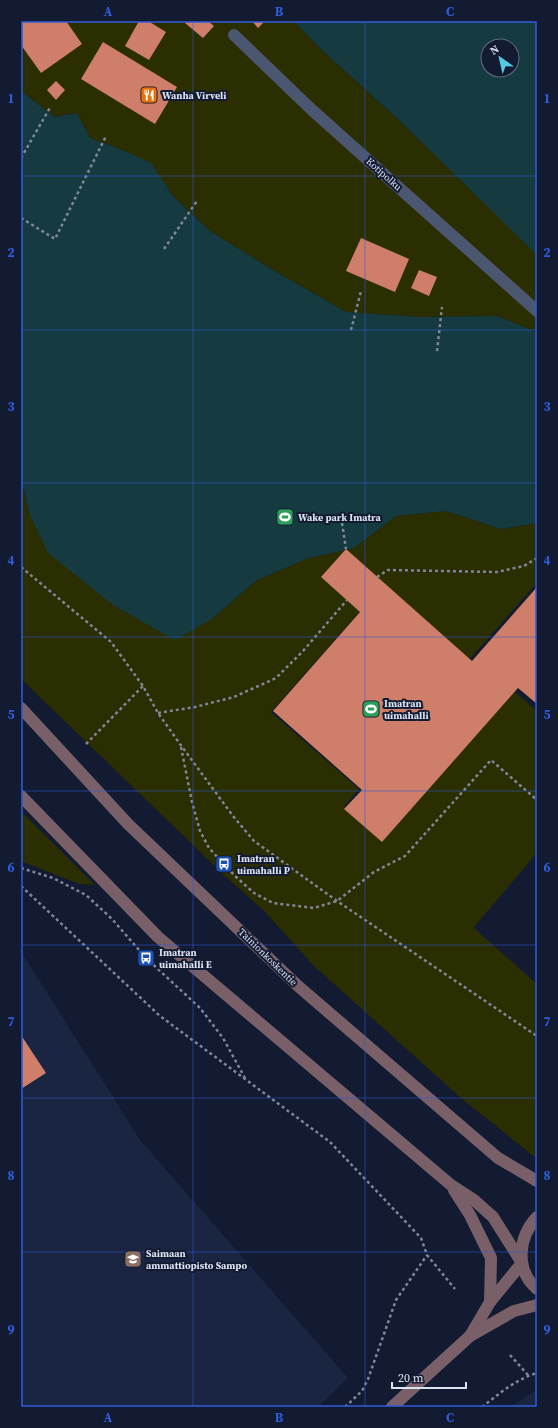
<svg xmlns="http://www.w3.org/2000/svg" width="558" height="1428" font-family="'Source Serif 4',serif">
  <rect width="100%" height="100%" fill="#121b31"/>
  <g fill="#1a2541">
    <path d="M 21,951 L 140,1140 L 348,1378 L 318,1407 L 21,1407 Z"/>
    <path d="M 537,1390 L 537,1407 L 510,1407 Z"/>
  </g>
  <g fill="#2b2e00">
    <path d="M 21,21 L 294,21 L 322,50 L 402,123 L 536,253 L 537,255 L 537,332 L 497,316 L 420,317 L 346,312 L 273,270 L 210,231 L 173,196 L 167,187 L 125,151 L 90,138 L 77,113 L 55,117 L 21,91 Z"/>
    <path d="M 21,488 L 25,492 L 29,513 L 212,619 L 257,580 L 309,558 L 354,548 L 396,516 L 446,511 L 501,529 L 537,523 L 537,583 L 469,660 L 383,585 L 271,712 L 359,789 L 344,807 L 380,839 L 512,689 L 537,711 L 537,853 L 474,927 L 475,929 L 537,984 L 537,1159 L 461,1098 L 314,966 L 264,911 L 225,876 L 21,679 Z"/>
    <path d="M 21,811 L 95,885 L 79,884 L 21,861 Z"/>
  </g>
  <g fill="#153a3f" fill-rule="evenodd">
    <path d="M 294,21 L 537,21 L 537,255 L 402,123 L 322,50 ZM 488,46 L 512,46 L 512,70 L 488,70 Z"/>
    <path d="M 21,91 L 55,117 L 77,113 L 90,138 L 125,151 L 151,163 L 173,196 L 210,231 L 273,270 L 346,312 L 420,317 L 497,316 L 537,332 L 537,523 L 501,529 L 446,511 L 396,516 L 354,548 L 309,558 L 257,580 L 212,619 L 175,640 L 113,605 L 48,553 L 29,513 L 25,492 L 21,487 Z"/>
  </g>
  <g fill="#cf7e69">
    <path d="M 21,21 L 66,21 L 82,44 L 41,73 L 21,45 Z"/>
    <path d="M 139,21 L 148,21 L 166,32 L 149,60 L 125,46 Z"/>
    <path d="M 186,21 L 208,21 L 214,26 L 203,38 L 185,23 Z"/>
    <path d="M 252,21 L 263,21 L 264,22 L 258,28 Z"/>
    <path d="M 103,42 L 177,87 L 155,124 L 81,79 Z"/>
    <path d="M 56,81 L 65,90 L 56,100 L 47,90 Z"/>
    <path d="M 361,238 L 409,259 L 395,292 L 346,271 Z"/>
    <path d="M 419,270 L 437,277 L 429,296 L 411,288 Z"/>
    <path d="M 346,549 L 472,661 L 537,587 L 537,704 L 518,688 L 382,842 L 344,809 L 362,790 L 273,711 L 360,612 L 321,577 Z"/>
    <path d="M 21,1035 L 46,1073 L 21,1089 Z"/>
  </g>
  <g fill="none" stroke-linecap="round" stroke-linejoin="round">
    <g stroke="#80879a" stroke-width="2.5" stroke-dasharray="3 3" stroke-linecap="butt">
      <path d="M 21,158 L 51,106"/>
      <path d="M 21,218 L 55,239 L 106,136"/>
      <path d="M 164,249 L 197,201"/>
      <path d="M 351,330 L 361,291"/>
      <path d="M 437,351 L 442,307"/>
      <path d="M 342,523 L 346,549"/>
      <path d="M 21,567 L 111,642 L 143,686 L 158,713 L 180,744 L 233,816 L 254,841 L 337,901 L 537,1036"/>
      <path d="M 377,577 L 388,570 L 497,572 L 524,566 L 537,558"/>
      <path d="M 158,713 L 195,707 L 234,697 L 276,678 L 303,651 L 347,600"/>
      <path d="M 86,744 L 143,686"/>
      <path d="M 181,747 L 192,802 L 200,831 L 209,848 L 235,876 L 254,893 L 273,903 L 314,908 L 337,901 L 374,872 L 405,856 L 491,760 L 537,800"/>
      <path d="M 21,868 L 53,878 L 86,895 L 112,919 L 146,958 L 200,1008 L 223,1038 L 245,1078"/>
      <path d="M 21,886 L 160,1016 L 330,1142 L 421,1238 L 427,1255 L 455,1289"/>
      <path d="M 510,1355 L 528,1375"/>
      <path d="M 345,1407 L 362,1391 L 368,1379 L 396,1300 L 427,1255"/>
      <path d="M 482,1407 C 499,1394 516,1379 537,1373"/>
    </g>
    <path stroke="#4b5671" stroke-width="12" d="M 234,35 L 312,110 L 537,311"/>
    <g stroke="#795f67" stroke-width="12">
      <path d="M 21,708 L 128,824 L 298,986 L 498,1158 L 537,1181"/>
      <path d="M 21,796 L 158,937 L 451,1185 L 474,1200 L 493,1217 L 522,1263 L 490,1302 L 470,1336"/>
      <path d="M 454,1190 L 470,1215 L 491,1258 L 490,1302"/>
      <path d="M 537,1217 C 518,1237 515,1270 537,1289"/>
      <path d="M 392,1407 L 470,1336 L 514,1311 L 537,1305"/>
    </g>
  </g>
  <path fill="none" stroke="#305ddb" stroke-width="1" stroke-opacity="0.55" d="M 193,21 L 193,1407M 365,21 L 365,1407M 21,176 L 537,176M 21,330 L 537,330M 21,483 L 537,483M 21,637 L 537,637M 21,791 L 537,791M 21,945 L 537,945M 21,1098 L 537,1098M 21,1252 L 537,1252"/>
  <defs>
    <g id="restaurant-square" transform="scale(0.9)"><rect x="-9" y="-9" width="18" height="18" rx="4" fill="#e8710a" stroke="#121b31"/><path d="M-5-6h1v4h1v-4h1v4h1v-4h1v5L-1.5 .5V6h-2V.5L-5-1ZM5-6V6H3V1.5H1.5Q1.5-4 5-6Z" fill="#fff"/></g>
    <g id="stadium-square" transform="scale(0.9)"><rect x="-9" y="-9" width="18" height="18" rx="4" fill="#2e9e5b" stroke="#121b31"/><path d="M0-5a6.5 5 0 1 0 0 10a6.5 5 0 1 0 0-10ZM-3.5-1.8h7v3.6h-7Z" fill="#fff"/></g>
    <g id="bus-square" transform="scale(0.9)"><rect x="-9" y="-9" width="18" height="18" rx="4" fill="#1a4fb4" stroke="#121b31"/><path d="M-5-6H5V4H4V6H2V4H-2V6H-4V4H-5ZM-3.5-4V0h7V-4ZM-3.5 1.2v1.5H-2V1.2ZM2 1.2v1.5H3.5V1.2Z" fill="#fff"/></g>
    <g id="school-square" transform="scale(0.9)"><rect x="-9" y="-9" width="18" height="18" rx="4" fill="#8d6e63" stroke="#121b31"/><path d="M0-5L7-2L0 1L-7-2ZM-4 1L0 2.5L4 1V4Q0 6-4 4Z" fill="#fff"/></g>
  </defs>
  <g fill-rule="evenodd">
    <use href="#restaurant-square" x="149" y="95"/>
    <use href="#stadium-square" x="285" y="517"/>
    <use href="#stadium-square" x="371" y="709"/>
    <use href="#bus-square" x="224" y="864"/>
    <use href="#bus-square" x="146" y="958"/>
    <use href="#school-square" x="133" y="1259"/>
  </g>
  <g text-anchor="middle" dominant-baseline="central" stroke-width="4" stroke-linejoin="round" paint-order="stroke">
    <g font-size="10" font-weight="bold" fill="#dce3f3" stroke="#121b31" text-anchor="start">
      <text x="162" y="95">Wanha Virveli</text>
      <text x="298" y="517">Wake park Imatra</text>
      <text x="384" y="703">Imatran<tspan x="384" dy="12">uimahalli</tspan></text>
      <text x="237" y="858">Imatran<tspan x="237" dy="12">uimahalli P</tspan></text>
      <text x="159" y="952">Imatran<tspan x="159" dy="12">uimahalli E</tspan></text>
      <text x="146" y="1253">Saimaan<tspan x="146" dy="12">ammattiopisto Sampo</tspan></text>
    </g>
    <g font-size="10" fill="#dce3f3" stroke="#121b31">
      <text transform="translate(384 174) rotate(42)">Kotipolku</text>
      <text transform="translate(268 957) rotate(44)">Tainionkoskentie</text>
    </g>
  </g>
  <rect width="558" height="1428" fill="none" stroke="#121b31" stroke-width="44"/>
  <g transform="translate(500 58) rotate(326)"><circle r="19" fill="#121b31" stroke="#636b7f"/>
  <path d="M0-3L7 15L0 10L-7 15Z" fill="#57c9e2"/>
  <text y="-6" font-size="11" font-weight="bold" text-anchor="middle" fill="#dce3f3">N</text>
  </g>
  <path d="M392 1382v6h74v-6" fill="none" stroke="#dce3f3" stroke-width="2"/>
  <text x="398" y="1382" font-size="12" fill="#dce3f3" stroke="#121b31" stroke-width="3" paint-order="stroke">20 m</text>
  <rect x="22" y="22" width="514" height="1384" fill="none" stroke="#305ddb" stroke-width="1.5"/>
  <g font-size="13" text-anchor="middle" font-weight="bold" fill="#305ddb">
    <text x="108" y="16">A</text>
    <text x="279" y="16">B</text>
    <text x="450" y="16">C</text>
    <text x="11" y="103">1</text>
    <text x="547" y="103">1</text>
    <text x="11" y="257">2</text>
    <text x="547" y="257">2</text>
    <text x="11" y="411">3</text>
    <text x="547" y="411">3</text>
    <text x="11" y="565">4</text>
    <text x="547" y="565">4</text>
    <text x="11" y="719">5</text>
    <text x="547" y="719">5</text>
    <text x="11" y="872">6</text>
    <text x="547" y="872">6</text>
    <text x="11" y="1026">7</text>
    <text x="547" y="1026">7</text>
    <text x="11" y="1180">8</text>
    <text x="547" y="1180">8</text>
    <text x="11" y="1334">9</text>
    <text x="547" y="1334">9</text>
    <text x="108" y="1422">A</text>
    <text x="279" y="1422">B</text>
    <text x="450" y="1422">C</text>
  </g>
</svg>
